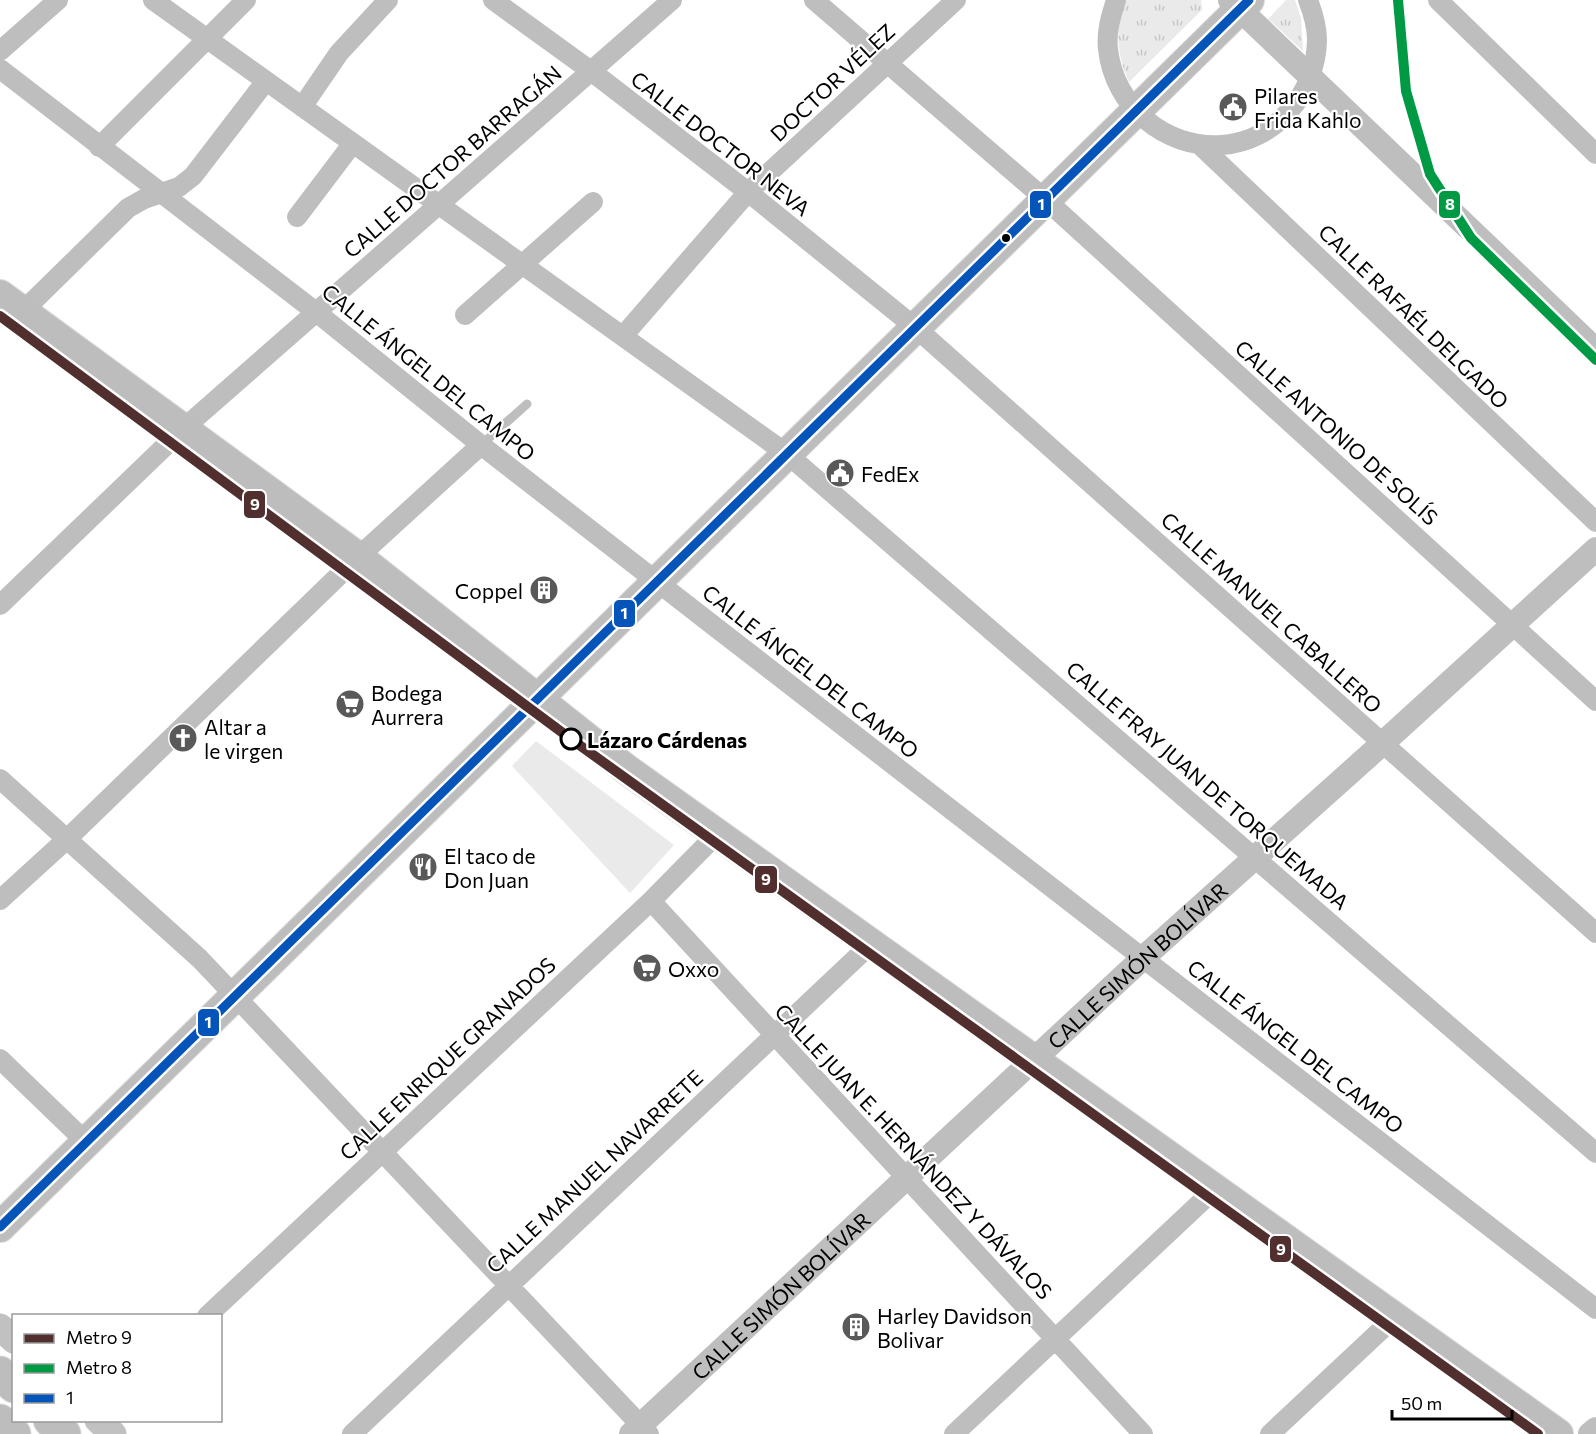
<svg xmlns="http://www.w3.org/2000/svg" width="1596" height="1434" font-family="Commissioner,sans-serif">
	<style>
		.grass { fill: url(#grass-tufts) }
		.park { fill: #eaeaea }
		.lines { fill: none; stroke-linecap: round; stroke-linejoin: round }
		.primary-casing { stroke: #dbdbdb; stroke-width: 32 }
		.motorway-casing { stroke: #dbdbdb; stroke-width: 35 }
		.service { stroke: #bebebe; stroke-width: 9 }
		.minor { stroke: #bebebe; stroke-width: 20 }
		.tertiary { stroke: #bebebe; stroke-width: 24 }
		.secondary { stroke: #c1c1c1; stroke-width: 27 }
		.primary { stroke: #bdbdbd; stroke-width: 30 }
		.motorway { stroke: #bdbdbd; stroke-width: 33 }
		.bus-1-casing { stroke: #fff; stroke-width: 14 }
		.bus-1 { stroke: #0554ba; stroke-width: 9 }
		.metro-1-casing { stroke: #fff; stroke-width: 15 }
		.metro-2-casing { stroke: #fff; stroke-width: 15 }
		.metro-1 { stroke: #512f2e; stroke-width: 10 }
		.metro-2 { stroke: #009a44; stroke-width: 10 }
		.bus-dot { fill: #000; stroke: #fff; stroke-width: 2 }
		.stop-dot { fill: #fff; stroke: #000; stroke-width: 3 }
		.labels { text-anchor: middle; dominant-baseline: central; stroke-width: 4.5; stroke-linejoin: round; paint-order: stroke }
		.street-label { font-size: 21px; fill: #000; stroke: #fff }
		.poi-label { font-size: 21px; fill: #000; stroke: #fff; text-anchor: start }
		.stop-label { font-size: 21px; font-weight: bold; fill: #000; stroke: #fff; text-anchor: start }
		.line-badge { stroke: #fff; stroke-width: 2 }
		.badge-label { font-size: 16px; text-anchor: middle; font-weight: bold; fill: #fff }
	</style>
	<defs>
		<pattern id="grass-tufts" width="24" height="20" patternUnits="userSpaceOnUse" patternTransform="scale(1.5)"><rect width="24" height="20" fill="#eaeaea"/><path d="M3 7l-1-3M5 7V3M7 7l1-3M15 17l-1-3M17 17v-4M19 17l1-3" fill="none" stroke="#c7c7c7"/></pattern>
	</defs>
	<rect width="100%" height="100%" fill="#fff"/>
	<path class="grass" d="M1126,0H1201L1202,10L1129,82C1117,56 1114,27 1126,0Z
		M1286,0H1295L1301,18L1303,51L1268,19Z"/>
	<path class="park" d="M536,741L674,845L630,893L512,766Z"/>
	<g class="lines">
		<g class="primary-casing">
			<path id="primary" d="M0,295L358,557L626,769L1558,1434
				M0,1227L1249,0"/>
		</g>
		<g class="motorway-casing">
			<path id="motorway" d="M0,1373L14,1386
				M50,1420L64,1434
				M0,1421L14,1434"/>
		</g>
		<path class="service" d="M481,445L527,404"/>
		<path class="minor" d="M153,0L787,454L1596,1153
			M493,0L591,71L748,192L916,328L1596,933
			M814,0L1046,200L1596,701
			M1116,0C1111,16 1106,32 1108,49C1114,106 1165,149 1222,145C1276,141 1316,93 1317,40C1317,26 1313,13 1308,0
			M1438,0L1596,154
			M0,51L58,0
			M0,69L316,312L481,445L714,626L1596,1309
			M302,107L339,53L388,0
			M1200,145L1596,522
			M99,147L246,0
			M297,217L353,143
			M22,312L128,208L144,199L179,187L193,176L266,81
			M465,315L593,202
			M623,336L748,192L956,0
			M0,605L184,428L672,0
			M0,779L200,959L649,1434
			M0,900L67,839L358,557L481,445
			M651,901L1143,1434
			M0,1059L86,1142
			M207,1316L651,901L717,834
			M352,1434L871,944
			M954,1434L1215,1189
			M1270,1434L1395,1317"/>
		<g class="tertiary">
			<path d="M1230,0L1596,350"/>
			<path id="s1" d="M631,1434L1143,958L1383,743L1596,549"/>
			<path d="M1590,1434L1596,1429"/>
		</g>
		<path class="secondary" d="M0,1327L14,1340
			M98,1420L113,1434"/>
		<use href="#primary" class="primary"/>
		<use href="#motorway" class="motorway"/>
		<g class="bus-1-casing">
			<path id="bus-1" d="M0,1227L1249,0"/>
		</g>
		<use href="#bus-1" class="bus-1"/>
		<g class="metro-1-casing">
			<path id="metro-1" d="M0,316L571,739L1538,1434"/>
		</g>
		<g class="metro-2-casing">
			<path id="metro-2" d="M1398,0L1406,91L1430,174L1471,238L1596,360"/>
		</g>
		<use href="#metro-1" class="metro-1"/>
		<use href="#metro-2" class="metro-2"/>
	</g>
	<defs>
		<g id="civic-disc" transform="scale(1.5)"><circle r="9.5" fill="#595959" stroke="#fff"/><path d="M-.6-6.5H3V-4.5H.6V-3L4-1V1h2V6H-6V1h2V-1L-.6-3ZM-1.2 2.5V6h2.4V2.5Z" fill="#fff"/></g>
		<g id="building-disc" transform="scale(1.5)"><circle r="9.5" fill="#595959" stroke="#fff"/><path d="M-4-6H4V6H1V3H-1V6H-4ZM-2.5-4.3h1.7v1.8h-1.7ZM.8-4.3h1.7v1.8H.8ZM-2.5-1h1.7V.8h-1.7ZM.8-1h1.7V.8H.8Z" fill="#fff"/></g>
		<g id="supermarket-disc" transform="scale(1.5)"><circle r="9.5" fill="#595959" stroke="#fff"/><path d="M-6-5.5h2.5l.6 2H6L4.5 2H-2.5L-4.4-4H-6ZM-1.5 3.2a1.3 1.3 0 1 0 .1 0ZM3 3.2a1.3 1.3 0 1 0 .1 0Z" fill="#fff"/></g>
		<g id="church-disc" transform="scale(1.5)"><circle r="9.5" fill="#595959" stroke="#fff"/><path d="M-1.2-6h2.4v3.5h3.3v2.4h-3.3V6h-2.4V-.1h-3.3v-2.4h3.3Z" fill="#fff"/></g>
		<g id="restaurant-disc" transform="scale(1.5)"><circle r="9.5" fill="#595959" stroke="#fff"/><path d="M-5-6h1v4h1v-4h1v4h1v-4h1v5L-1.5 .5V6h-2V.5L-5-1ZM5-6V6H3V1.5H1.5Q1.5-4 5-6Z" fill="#fff"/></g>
	</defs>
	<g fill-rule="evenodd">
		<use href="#civic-disc" x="1233" y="107"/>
		<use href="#civic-disc" x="840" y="473"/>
		<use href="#building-disc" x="544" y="590"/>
		<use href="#supermarket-disc" x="350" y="704"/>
		<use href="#church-disc" x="183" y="738"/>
		<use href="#restaurant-disc" x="423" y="867"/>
		<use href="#supermarket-disc" x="647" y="968"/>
		<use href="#building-disc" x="856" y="1327"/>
	</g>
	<circle class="bus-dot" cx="1006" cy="238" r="5"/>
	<circle class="stop-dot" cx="571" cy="739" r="10"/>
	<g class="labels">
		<g class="street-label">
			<text transform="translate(832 82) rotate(-43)">DOCTOR VÉLEZ</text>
			<text transform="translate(721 143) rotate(38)">CALLE DOCTOR NEVA</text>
			<text transform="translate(452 161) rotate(-41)">CALLE DOCTOR BARRAGÁN</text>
			<text transform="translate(1414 316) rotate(44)">CALLE RAFAÉL DELGADO</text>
			<text transform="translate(429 372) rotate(39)">CALLE ÁNGEL DEL CAMPO</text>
			<text transform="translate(1337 432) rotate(42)">CALLE ANTONIO DE SOLÍS</text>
			<text transform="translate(1272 612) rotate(42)">CALLE MANUEL CABALLERO</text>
			<text transform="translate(811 671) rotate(38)">CALLE ÁNGEL DEL CAMPO</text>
			<text transform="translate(1208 785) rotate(41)">CALLE FRAY JUAN DE TORQUEMADA</text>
			<text stroke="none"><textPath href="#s1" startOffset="690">CALLE SIMÓN BOLÍVAR</textPath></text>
			<text transform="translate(1296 1046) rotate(38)">CALLE ÁNGEL DEL CAMPO</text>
			<text transform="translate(447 1058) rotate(-43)">CALLE ENRIQUE GRANADOS</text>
			<text transform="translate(914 1151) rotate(47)">CALLE JUAN E. HERNÁNDEZ Y DÁVALOS</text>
			<text transform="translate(594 1171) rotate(-43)">CALLE MANUEL NAVARRETE</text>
			<text stroke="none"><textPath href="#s1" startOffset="204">CALLE SIMÓN BOLÍVAR</textPath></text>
		</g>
		<g class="poi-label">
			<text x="1254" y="95">Pilares<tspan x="1254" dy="24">Frida Kahlo</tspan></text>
			<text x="861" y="473">FedEx</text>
			<text x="523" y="590" text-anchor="end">Coppel</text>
			<text x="371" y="692">Bodega<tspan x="371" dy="24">Aurrera</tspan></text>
			<text x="204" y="726">Altar a<tspan x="204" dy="24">le virgen</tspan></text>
			<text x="444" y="855">El taco de<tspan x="444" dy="24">Don Juan</tspan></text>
			<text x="668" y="968">Oxxo</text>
			<text x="877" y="1315">Harley Davidson<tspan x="877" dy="24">Bolivar</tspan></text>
		</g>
		<g class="stop-label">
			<text x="587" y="739">Lázaro Cárdenas</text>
		</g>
	</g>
	<g class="line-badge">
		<rect x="1029" y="190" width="23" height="29" rx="6" fill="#0554ba"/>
		<rect x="1438" y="190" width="23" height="29" rx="6" fill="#009a44"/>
		<rect x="243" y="490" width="23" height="29" rx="6" fill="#512f2e"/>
		<rect x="613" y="599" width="23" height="29" rx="6" fill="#0554ba"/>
		<rect x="754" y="865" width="24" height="29" rx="6" fill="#512f2e"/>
		<rect x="197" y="1008" width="23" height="29" rx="6" fill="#0554ba"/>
		<rect x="1269" y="1235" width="23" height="28" rx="6" fill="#512f2e"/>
	</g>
	<g class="badge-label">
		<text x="1041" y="210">1</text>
		<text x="1450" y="210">8</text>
		<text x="255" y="510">9</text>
		<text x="624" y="619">1</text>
		<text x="766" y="885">9</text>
		<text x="208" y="1028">1</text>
		<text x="1281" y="1255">9</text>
	</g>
	<rect x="12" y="1314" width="210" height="108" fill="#ffffff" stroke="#999999" stroke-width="1.5"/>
	<rect x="24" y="1334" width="30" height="9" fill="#512f2e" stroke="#999999" stroke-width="1.5"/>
	<text x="66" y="1344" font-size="18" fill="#000000">Metro 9</text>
	<rect x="24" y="1364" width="30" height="9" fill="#009a44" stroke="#999999" stroke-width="1.5"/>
	<text x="66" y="1374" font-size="18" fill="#000000">Metro 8</text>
	<rect x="24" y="1394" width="30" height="9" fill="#0554ba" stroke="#999999" stroke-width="1.5"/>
	<text x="66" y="1404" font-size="18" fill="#000000">1</text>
	<path d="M1392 1410v9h120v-9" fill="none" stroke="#000000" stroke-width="3"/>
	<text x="1401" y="1410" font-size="18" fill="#000000" stroke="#ffffff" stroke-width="4.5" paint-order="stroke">50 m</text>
</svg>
